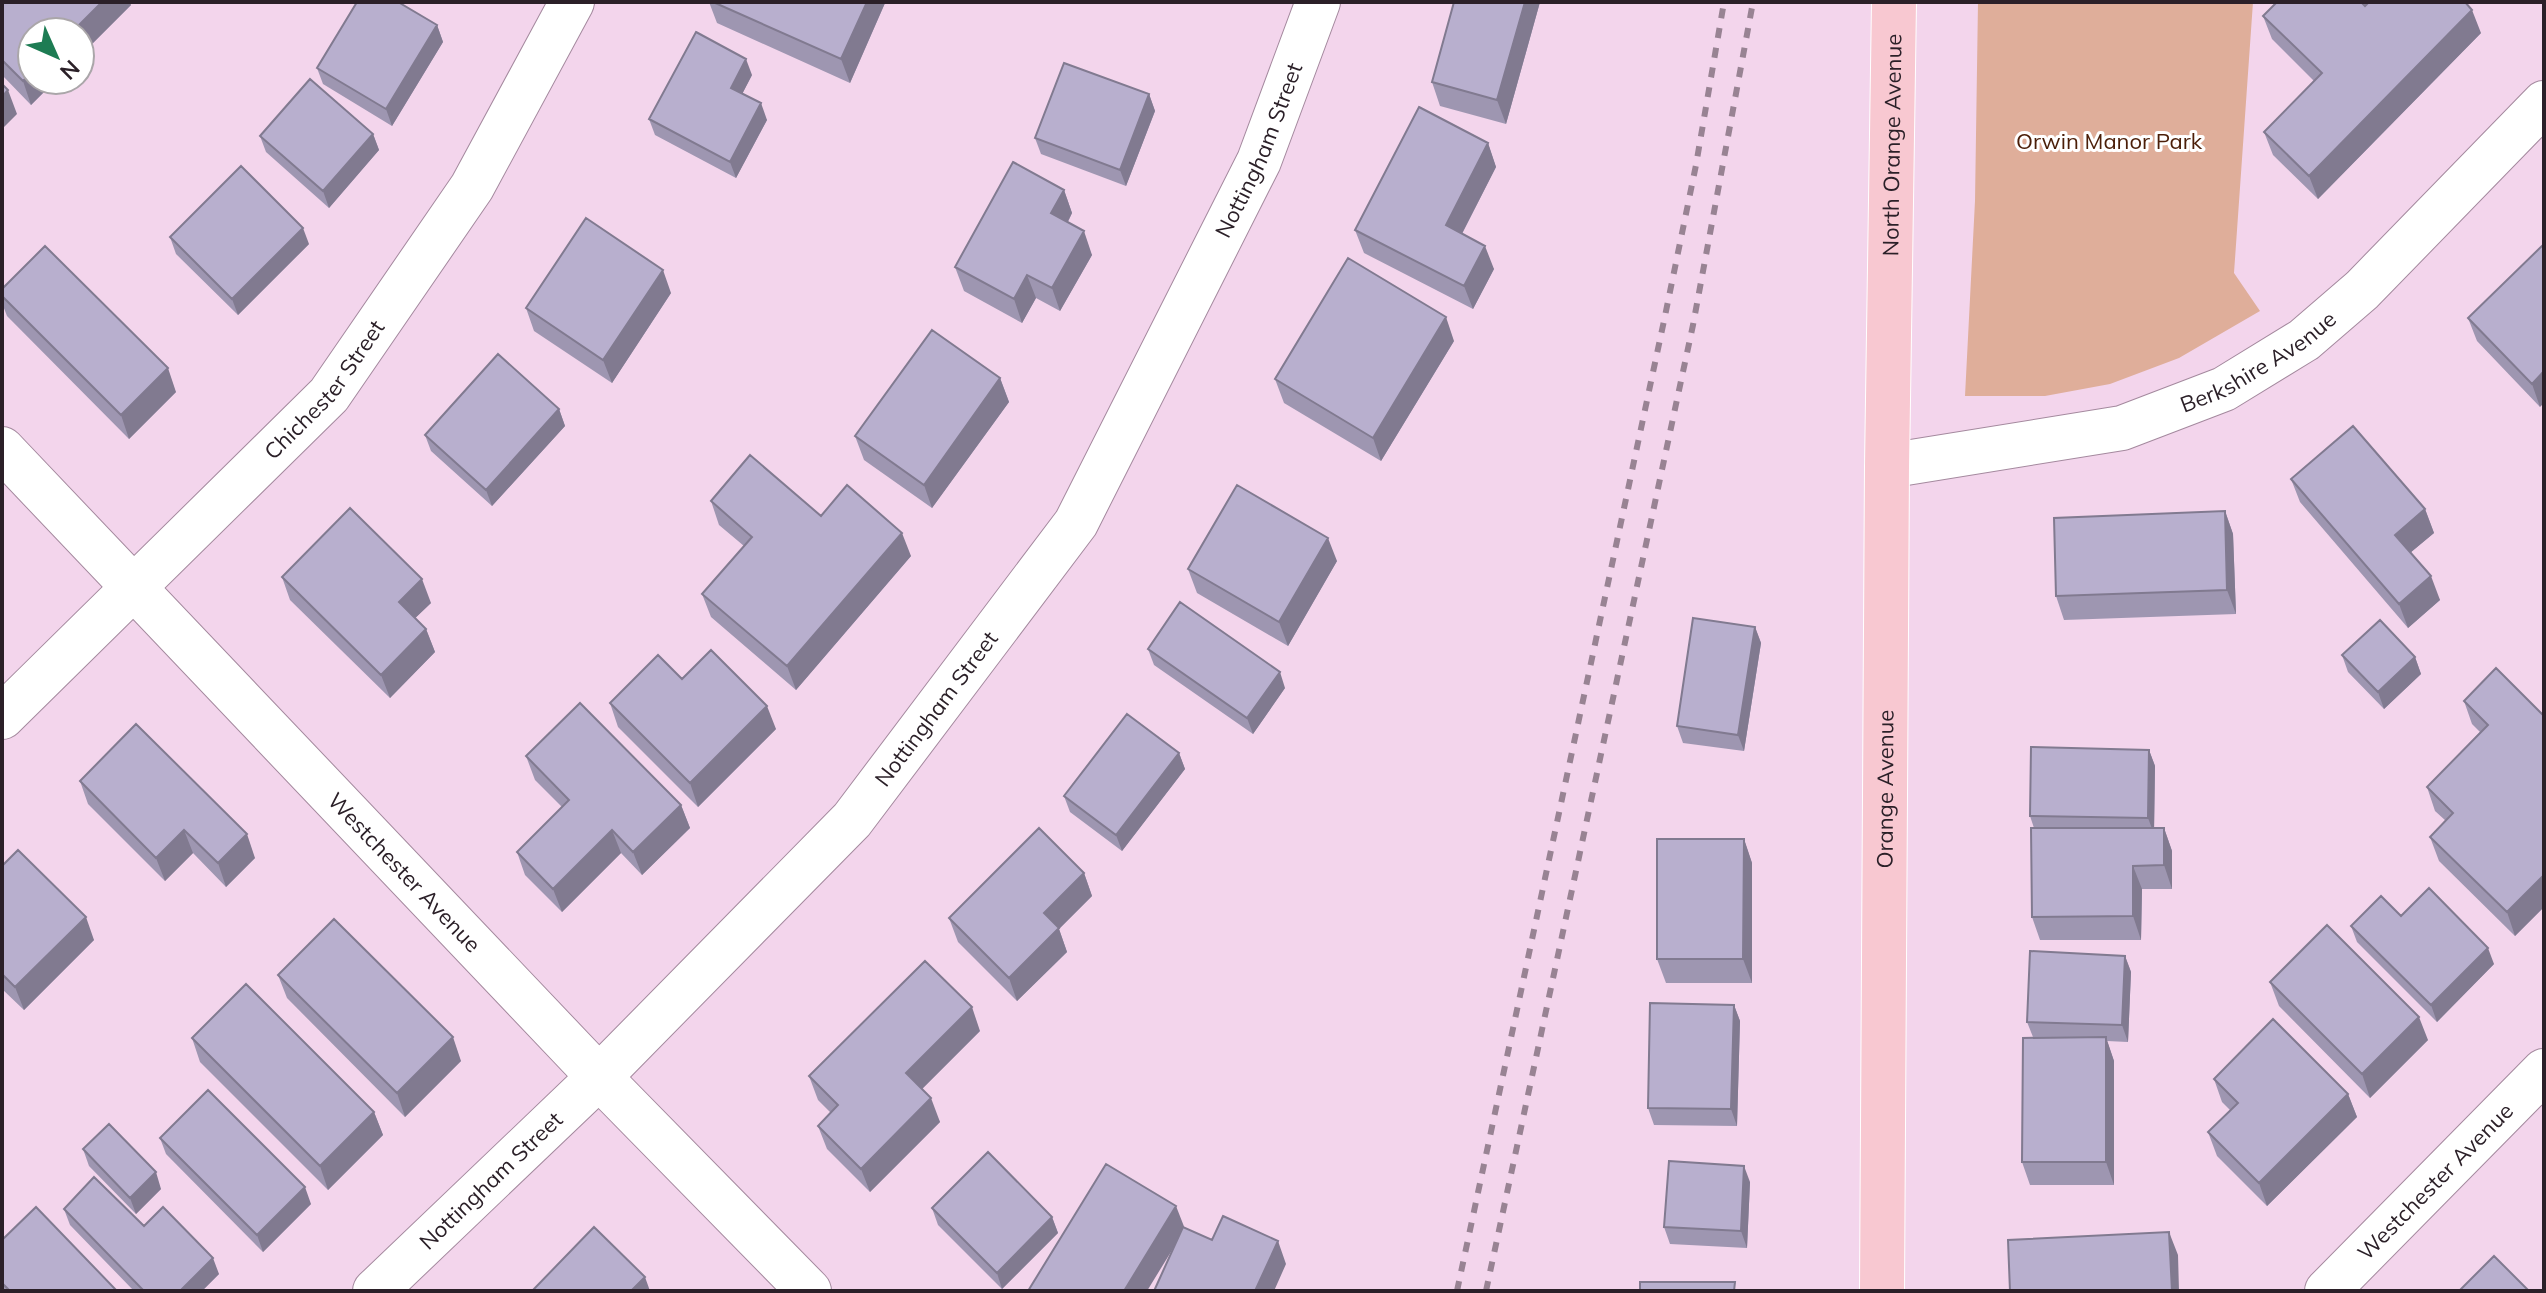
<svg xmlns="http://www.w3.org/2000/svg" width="2546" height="1293" font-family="Mulish,sans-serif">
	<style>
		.green { fill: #dfae9a }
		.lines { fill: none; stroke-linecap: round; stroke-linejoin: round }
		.minor-casing { stroke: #a4899e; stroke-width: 46 }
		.major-casing { stroke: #fff; stroke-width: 46 }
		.minor { stroke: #fff; stroke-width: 44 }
		.major { stroke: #f8c8d1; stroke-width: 44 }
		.rail { stroke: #988393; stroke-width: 6; stroke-dasharray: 10 10; stroke-linecap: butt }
		.wall { fill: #9e96b1 }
		.shaded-wall { fill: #817a90 }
		.building { fill: #b8afce; stroke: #817a90; stroke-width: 2 }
		.labels { text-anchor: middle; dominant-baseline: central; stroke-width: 6; stroke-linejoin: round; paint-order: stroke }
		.park-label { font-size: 22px; fill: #4b1e08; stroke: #fff }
		.street-label { font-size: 22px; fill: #2b2028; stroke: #fff }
	</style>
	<rect width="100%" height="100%" fill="#f3d5ec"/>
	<path class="green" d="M1978,2H2253L2234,273L2260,311L2179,358L2110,384L2045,396H1965L1975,201Z"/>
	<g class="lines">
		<g class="minor-casing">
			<g id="minor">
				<path id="s1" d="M2,449L599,1077L809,1291"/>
				<path id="s2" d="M1887,466L2122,428L2224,389L2304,340L2362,290L2544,103"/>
				<path id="s3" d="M2,717L329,395L472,187L572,2"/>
				<path id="s4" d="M375,1291L599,1077L852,820L1076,523L1259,161L1318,2"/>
				<path id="s5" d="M2327,1291L2544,1071"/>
			</g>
		</g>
		<g class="major-casing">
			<g id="major">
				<path id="s6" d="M1882,1291L1887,466L1894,2"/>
			</g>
		</g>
		<use href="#minor" class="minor"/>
		<use href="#major" class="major"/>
		<path class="rail" d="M1457,1291L1665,316L1696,165L1724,2
			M1486,1291L1693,325L1753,2"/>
	</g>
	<path class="wall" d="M2,2H129L131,5L80,56V32L32,80H56L31,105L2,75Z
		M709,2H885V3L850,83L717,23Z
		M1540,2L1506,124L1440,106L1432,82Z
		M2365,6L2481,33L2318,199L2273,155L2264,132L2314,81L2272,39L2263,16Z
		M437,25L443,42L392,126L323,84L317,68Z
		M752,75L742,94L767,120L736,178L655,135L649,119Z
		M1149,94L1155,111L1126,186L1041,154L1035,138Z
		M373,134L379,150L329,208L266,152L260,136Z
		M1488,143L1496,167L1462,234L1494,269L1473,309L1364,253L1355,230Z
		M1064,190L1072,213L1068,222L1092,255L1060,311L1036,298L1022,323L964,291L955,267Z
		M170,237L309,244L238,315L176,254Z
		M2544,244L2540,407L2477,341L2468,318Z
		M2,289L176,392L129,439L7,316L2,303Z
		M671,293L612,383L534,331L526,308Z
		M1454,341L1381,461L1284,403L1275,379Z
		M1000,378L1009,402L932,508L864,460L855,436Z
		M559,409L565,426L492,506L431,451L425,435Z
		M2291,479L2425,509L2434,533L2411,552L2440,600L2408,628L2300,502Z
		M711,501L821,516L911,556L796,690L711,617L702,594L744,546L719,525Z
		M2225,511L2233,534L2236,614L2064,620L2056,596Z
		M1337,561L1288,646L1197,593L1188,569Z
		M282,577L431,603L415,618L426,629L435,652L390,698L290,600Z
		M1755,627L1761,643L1744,751L1683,743L1677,726Z
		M1148,649L1285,688L1253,734L1154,665Z
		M2342,655L2415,657L2421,674L2384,709L2348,672Z
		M682,679L776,729L698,807L618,727L610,703Z
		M2464,701L2544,716V907L2515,936L2439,861L2430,837L2446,821L2435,811L2427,787L2480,732L2472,724Z
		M2149,750L2155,766L2154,828H2164L2172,851V889H2142L2141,940H2040L2032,917L2034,828L2030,816Z
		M1179,753L1185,769L1122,851L1070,812L1064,796Z
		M526,756L681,805L690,828L642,875L621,853L562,912L525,875L517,852L562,807L535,780Z
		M80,781L255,858L226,887L193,853L165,881L88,804Z
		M1744,839L1752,863V983H1666L1657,959Z
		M2,866L94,940L24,1010L2,989Z
		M1084,873L1092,896L1059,929L1067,952L1017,1001L958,942L949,918Z
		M2401,916L2494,964L2437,1022L2357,942L2351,926Z
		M2125,956L2131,972L2128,1042L2107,1041L2114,1061V1185H2030L2022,1162L2033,1037L2027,1022Z
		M278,975L461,1061L405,1117L287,998Z
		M2270,982L2428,1040L2370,1098L2279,1006Z
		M1734,1005L1740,1021L1737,1126L1654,1125L1648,1108Z
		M980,1031L922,1089L940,1122L870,1192L827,1149L818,1126L831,1113L818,1100L809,1076Z
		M192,1038L374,1112L383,1135L328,1190L200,1062Z
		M2214,1079L2348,1094L2357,1117L2267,1206L2217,1156L2208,1132L2230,1110L2222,1102Z
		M160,1138L311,1204L263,1252L166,1154Z
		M83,1149L161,1189L136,1214L89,1166Z
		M1750,1182L1747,1248L1670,1244L1664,1227Z
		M932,1208L1052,1217L1058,1233L1002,1289L938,1225Z
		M64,1209L144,1226L219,1274L202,1291H134L70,1225Z
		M2,1240L117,1291H2Z"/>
	<path class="shaded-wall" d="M102,2H129L131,5L80,56V32H72Z
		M867,2H885V3L850,83L841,59Z
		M1525,2H1540L1506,124L1497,100Z
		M2472,10L2481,33L2318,199L2309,176Z
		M437,25L443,42L392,126L386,109Z
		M746,59L752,75L737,104L731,88Z
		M32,72V80H56L31,105L23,81Z
		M8,90L17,114L2,129V97Z
		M1149,94L1155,111L1126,186L1120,170Z
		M761,103L767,120L736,178L730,162Z
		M373,134L379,150L329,208L323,191Z
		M1488,143L1496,167L1454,249L1446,225Z
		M1064,190L1072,213L1060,237L1051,213Z
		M303,228L309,244L238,315L232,299Z
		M1084,231L1092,255L1060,311L1052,288Z
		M1485,246L1494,269L1473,309L1464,286Z
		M663,270L671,293L612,383L603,360Z
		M1027,275L1036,298L1022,323L1014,299Z
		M1446,317L1454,341L1381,461L1373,438Z
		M168,368L176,392L129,439L121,415Z
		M2544,371V403L2540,407L2532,384Z
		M1000,378L1009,402L932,508L924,485Z
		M559,409L565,426L492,506L486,490Z
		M2425,509L2434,533L2404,558L2395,535Z
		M2225,511L2233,534L2236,614L2227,590Z
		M902,533L911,556L796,690L787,666Z
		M1328,538L1337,561L1288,646L1279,622Z
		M2431,576L2440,600L2408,628L2399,604Z
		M422,579L431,603L408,625L399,602Z
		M1755,627L1761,643L1744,751L1738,735Z
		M426,629L435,652L390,698L381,675Z
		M2415,657L2421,674L2384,709L2378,692Z
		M1280,672L1285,688L1253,734L1247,718Z
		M767,706L776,729L698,807L690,783Z
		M2149,750L2155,766L2154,834L2148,818Z
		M1179,753L1185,769L1122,851L1116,835Z
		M681,805L690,828L642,875L633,852Z
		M2164,828L2172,851V889L2164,865Z
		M184,830L193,853L165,881L156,858Z
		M612,830L621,853L562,912L553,889Z
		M247,834L255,858L226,887L218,863Z
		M1744,839L1752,863V983L1743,959Z
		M2133,866L2142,889L2141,940L2133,916Z
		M1084,873L1092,896L1059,929L1067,952L1017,1001L1009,978L1044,913Z
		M2544,875V907L2515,936L2507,912Z
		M86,917L94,940L24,1010L15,987Z
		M2488,948L2494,964L2437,1022L2431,1005Z
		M2125,956L2131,972L2128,1042L2122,1025Z
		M1734,1005L1740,1021L1737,1126L1731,1109Z
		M972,1007L980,1031L914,1097L906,1073Z
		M2419,1017L2428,1040L2370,1098L2362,1074Z
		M453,1037L461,1061L405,1117L397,1093Z
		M2106,1037L2114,1061V1185L2106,1162Z
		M2348,1094L2357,1117L2267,1206L2259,1183Z
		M931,1098L940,1122L870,1192L861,1169Z
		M374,1112L383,1135L328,1190L320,1166Z
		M1744,1166L1750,1182L1747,1248L1741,1231Z
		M156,1172L161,1189L136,1214L130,1198Z
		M305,1187L311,1204L263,1252L257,1235Z
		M1176,1206L1185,1229L1147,1291H1124Z
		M1052,1217L1058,1233L1002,1289L997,1273Z
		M2169,1232L2178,1255L2179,1291H2172Z
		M1278,1241L1286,1264L1274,1291H1255Z
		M213,1258L219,1274L202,1291H180Z
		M645,1277L650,1291H631Z"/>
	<path class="building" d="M2,2H102L72,32H32V72L23,81L2,60Z
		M357,2H398L437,25L386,109L317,68Z
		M713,2H867L841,59Z
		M1454,2H1525L1497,100L1432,82Z
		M2277,2H2361L2365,6L2369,2H2465L2472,10L2309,176L2264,132L2322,73L2263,16Z
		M696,32L746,59L731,88L761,103L730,162L649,119Z
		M1064,63L1149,94L1120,170L1035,138Z
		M310,79L373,134L323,191L260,136Z
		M2,84L8,90L2,97Z
		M1419,107L1488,143L1446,225L1485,246L1464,286L1355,230Z
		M1013,162L1064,190L1051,213L1084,231L1052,288L1027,275L1014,299L955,267Z
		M241,166L303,228L232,299L170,237Z
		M586,218L663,270L603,360L526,308Z
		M2544,244V371L2532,384L2468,318Z
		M45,246L168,368L121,415L2,296V289Z
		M1348,258L1446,317L1373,438L1275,379Z
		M932,330L1000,378L924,485L855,436Z
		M498,354L559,409L486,490L425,435Z
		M2353,426L2425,509L2395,535L2431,576L2399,604L2291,479Z
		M750,455L821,516L847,485L902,533L787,666L702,594L752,537L711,501Z
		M1237,485L1328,538L1279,622L1188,569Z
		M350,508L422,579L399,602L426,629L381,675L282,577Z
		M2225,511L2227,590L2056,596L2054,518Z
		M1180,602L1280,672L1247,718L1148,649Z
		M1693,618L1755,627L1738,735L1677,726Z
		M2380,620L2415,657L2378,692L2342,655Z
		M711,650L767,706L690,783L610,703L658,655L682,679Z
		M2496,668L2544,716V875L2507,912L2430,837L2453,813L2427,787L2488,725L2464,701Z
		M580,703L681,805L633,852L612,830L553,889L517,852L569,800L526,756Z
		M1127,714L1179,753L1116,835L1064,796Z
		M136,724L247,834L218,863L184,830L156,858L80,781Z
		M2031,747L2149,750L2148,818L2030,816Z
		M1039,828L1084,873L1044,913L1059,928L1009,978L949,918Z
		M2031,828H2164V865L2133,866V916L2032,917Z
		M1657,839H1744L1743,959H1657Z
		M18,850L86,917L15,987L2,974V866Z
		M2429,888L2488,948L2431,1005L2351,926L2381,896L2401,916Z
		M334,919L453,1037L397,1093L278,975Z
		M2327,925L2419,1017L2362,1074L2270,982Z
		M2030,951L2125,956L2122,1025L2027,1022Z
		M925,961L972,1007L906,1073L931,1098L861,1169L818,1126L838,1105L809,1076Z
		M246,984L374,1112L320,1166L192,1038Z
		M1650,1003L1734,1005L1731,1109L1648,1108Z
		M2273,1019L2348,1094L2259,1183L2208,1132L2238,1103L2214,1079Z
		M2106,1037V1162H2022L2023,1038Z
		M208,1090L305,1187L257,1235L160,1138Z
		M109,1124L156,1172L130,1198L83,1149Z
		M988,1152L1052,1217L997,1273L932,1208Z
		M1669,1161L1744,1166L1741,1231L1664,1227Z
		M1106,1164L1176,1206L1124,1291H1028Z
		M94,1177L144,1226L163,1207L213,1258L180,1291H144L64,1209Z
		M36,1207L117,1291H10L2,1283V1240Z
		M1223,1216L1278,1241L1255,1291H1154L1183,1227L1212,1240Z
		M594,1227L645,1277L631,1291H532Z
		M2169,1232L2172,1291H2010L2008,1240Z
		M2494,1256L2529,1291H2459Z
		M1640,1282H1735L1734,1291H1640Z"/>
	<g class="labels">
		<g class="park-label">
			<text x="2109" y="141">Orwin Manor Park</text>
		</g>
		<g class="street-label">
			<text stroke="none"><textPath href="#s6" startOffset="1146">North Orange Avenue</textPath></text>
			<text stroke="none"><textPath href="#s4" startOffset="1458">Nottingham Street</textPath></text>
			<text stroke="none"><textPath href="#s2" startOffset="390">Berkshire Avenue</textPath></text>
			<text stroke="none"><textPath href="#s3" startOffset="460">Chichester Street</textPath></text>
			<text stroke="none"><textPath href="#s4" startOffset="810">Nottingham Street</textPath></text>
			<text stroke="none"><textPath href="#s6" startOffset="502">Orange Avenue</textPath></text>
			<text stroke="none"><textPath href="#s1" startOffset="584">Westchester Avenue</textPath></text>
			<text stroke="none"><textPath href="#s4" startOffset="160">Nottingham Street</textPath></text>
			<text stroke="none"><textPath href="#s5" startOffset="154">Westchester Avenue</textPath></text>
		</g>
	</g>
	<rect width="2546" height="1293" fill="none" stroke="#2b2028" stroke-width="8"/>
	<g transform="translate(56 56) rotate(135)"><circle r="38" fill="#ffffff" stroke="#aaa6a9" stroke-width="2"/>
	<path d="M0-6L14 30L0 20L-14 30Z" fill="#1d7c53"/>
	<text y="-12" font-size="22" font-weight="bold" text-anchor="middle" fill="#2b2028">N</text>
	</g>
</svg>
